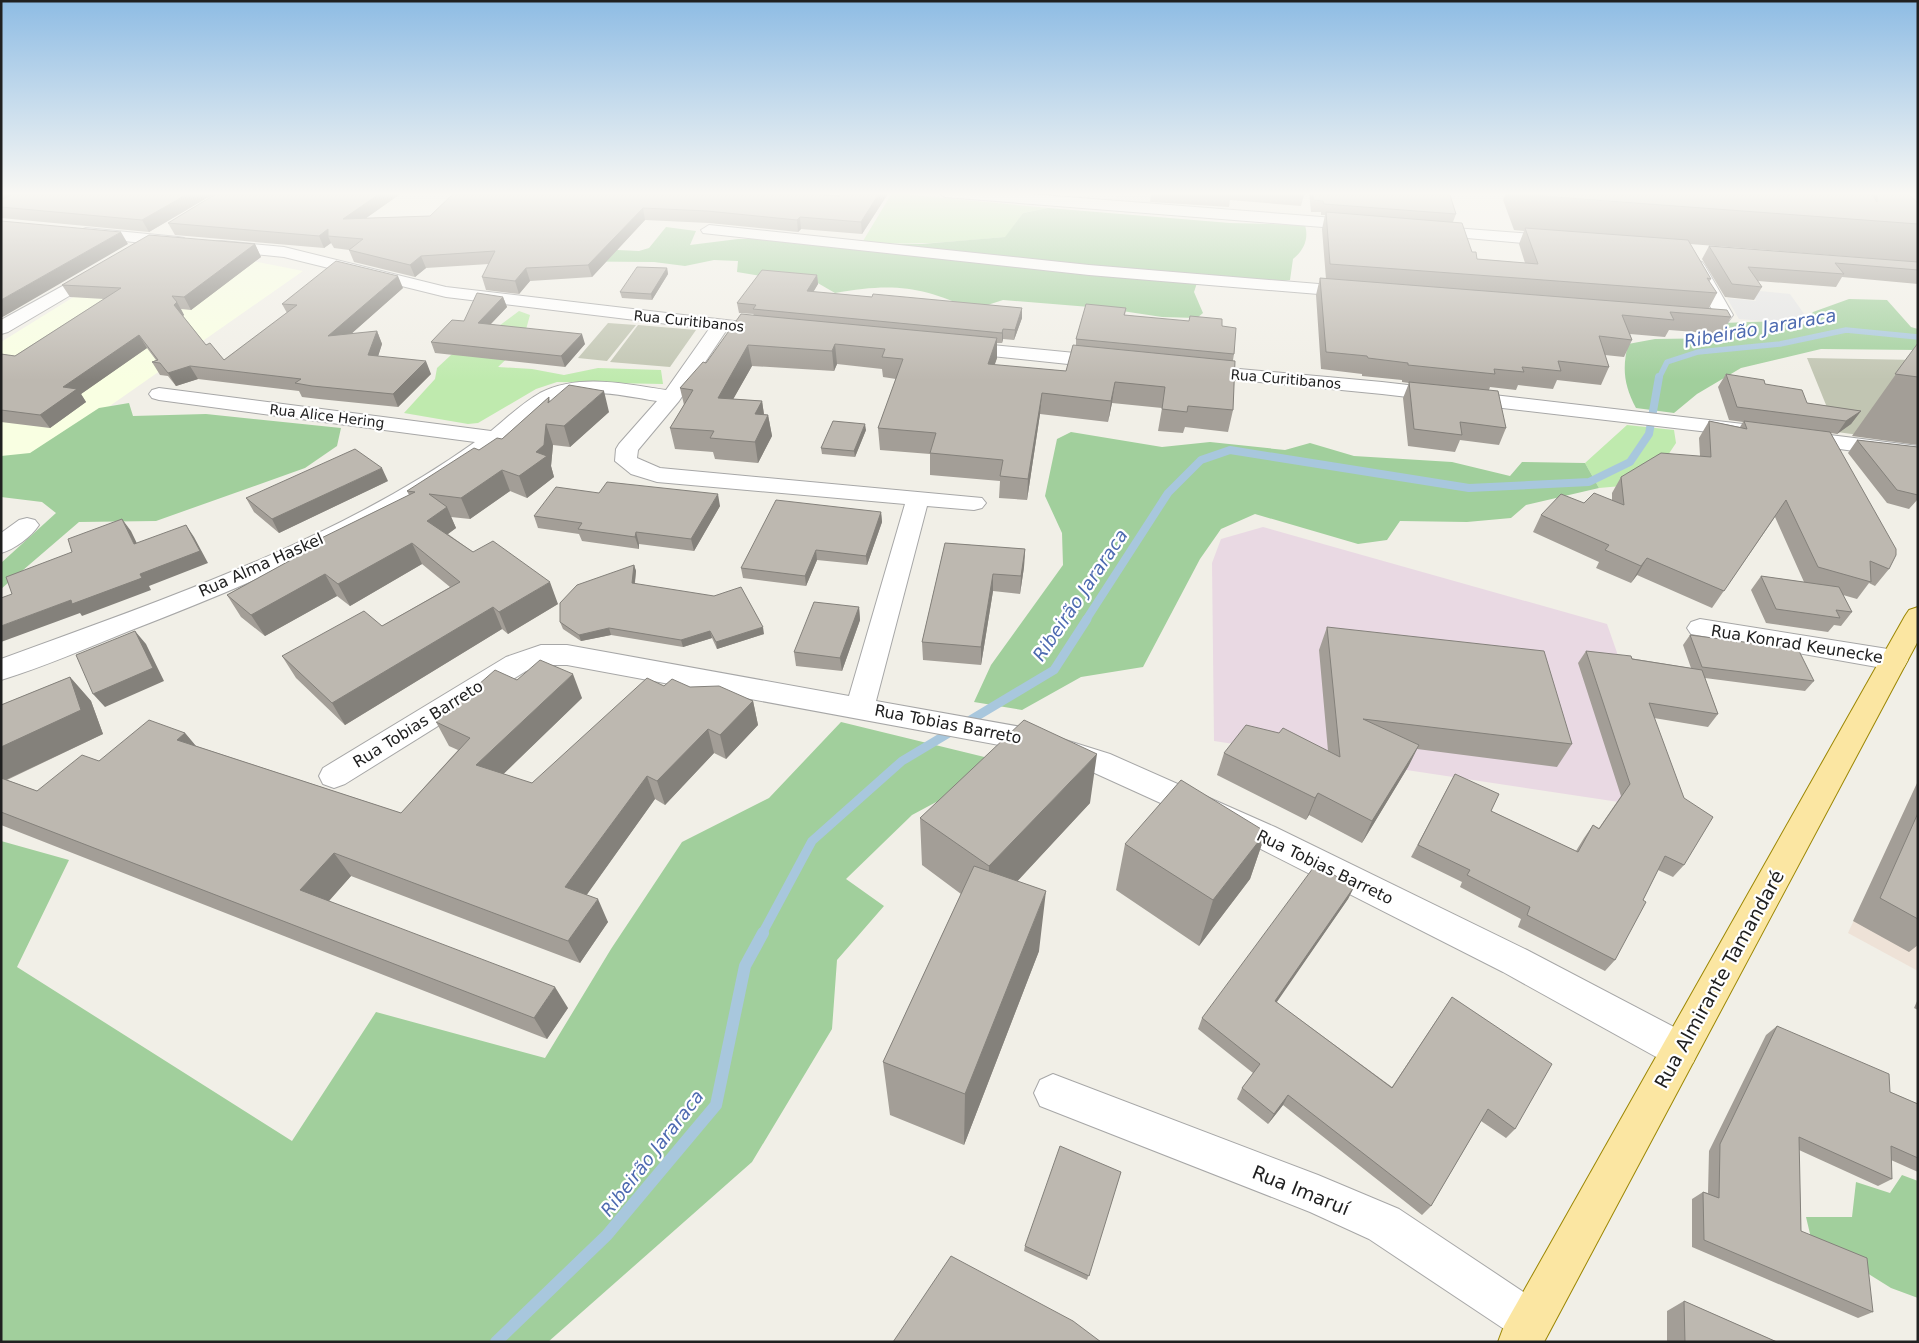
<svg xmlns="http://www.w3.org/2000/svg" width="1919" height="1343" font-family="'DejaVu Sans',sans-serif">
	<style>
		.industrial { fill: #e9d9e3 }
		.education { fill: #f9ffe2 }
		.military { fill: #eee2d7 }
		.construction { fill: #c1c5b2 }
		.grass { fill: #bfeaae }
		.forest { fill: #a1cf9c }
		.parking { fill: #e4e4e4 }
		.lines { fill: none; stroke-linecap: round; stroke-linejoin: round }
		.stream-far3 { stroke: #a8c7dd; stroke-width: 5.5 }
		.stream-far2 { stroke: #a8c7dd; stroke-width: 8 }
		.stream-far1 { stroke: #a8c7dd; stroke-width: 9 }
		.stream { stroke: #a8c7dd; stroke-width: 12 }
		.minor-casing { stroke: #a7a7a7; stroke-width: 2 }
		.major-casing { stroke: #9b8602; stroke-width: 2 }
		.minor { fill: #fff; fill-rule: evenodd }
		.major { fill: #fbe6a2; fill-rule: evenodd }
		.wall { fill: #a39e97 }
		.shaded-wall { fill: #84817b }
		.building { fill: #bdb8b0; stroke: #84817b }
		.labels { text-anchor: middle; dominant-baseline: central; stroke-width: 4.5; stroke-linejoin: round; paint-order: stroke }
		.far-street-label { font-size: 14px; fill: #202020; stroke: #fff }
		.street-label { font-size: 16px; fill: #202020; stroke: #fff }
		.water-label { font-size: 18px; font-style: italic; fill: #4d6ab0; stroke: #fff }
		.near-street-label { font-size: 19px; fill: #202020; stroke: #fff }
	</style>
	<rect width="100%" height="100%" fill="#f1efe7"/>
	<path class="industrial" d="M1263,527L1607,624L1672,810L1214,741L1212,563L1221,539Z"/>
	<path class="education" d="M146,252L243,259L303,271L1,482V342Z"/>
	<path class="military" d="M1918,781V971L1848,933Z"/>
	<path class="construction" d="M608,323L636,325L607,361L578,358Z
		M638,325L696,330L670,367L610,362Z
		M1807,358L1918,360V443L1837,432Z"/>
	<path class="grass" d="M892,193L1048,208L1023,213L1006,237C957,241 911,247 863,241Z
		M519,311L530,315L522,344L498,367L532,369L564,375L598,368L661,370L663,384L557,382L536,389L478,423L468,424L404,413L435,379L437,368L451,355L480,340Z
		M1627,425L1674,430L1676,443L1668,455L1633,485L1599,488L1585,463Z"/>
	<path class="forest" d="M572,192H597L578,212L596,219L567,241L574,248L639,251L649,248L666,227L696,231L690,245L738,239H774L877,250L894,244H922L1005,237L1023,213L1048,208L1230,223L1305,225C1309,239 1304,250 1293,259L1290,280L1270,283L1199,277L1194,292L1203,313L1197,318L1162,317L1102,308L1003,300L972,310C922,285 889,283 835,293L816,282L784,280L737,272L738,261L714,260L685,266L654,262L530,261L527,258C534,253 541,257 548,252C554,248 559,240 566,234L567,226L560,206L570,201Z
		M1849,299L1887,300L1911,327L1918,329V350L1821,349L1741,368L1697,394L1674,413L1636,408C1624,385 1622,369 1628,344L1655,339L1724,338L1727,334L1722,323L1783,321L1810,316L1813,312Z
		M129,403L133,416L206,414L341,428L337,446L305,468L156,521L79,522L1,589V563L56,513L42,502L1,497V456L30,453L99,408Z
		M1071,432L1162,447L1210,442L1285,450L1310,443L1354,456L1452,462L1510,476L1522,462L1585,463L1599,488L1526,505L1511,518L1467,522L1400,521L1387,540L1358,544L1255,514L1221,529L1200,559L1143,667L1081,677L1022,710L974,702L991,665L1063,565L1062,533L1045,496L1057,439Z
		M841,722L1009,763L912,815L846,879L884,906L837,960L832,1029L752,1162L548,1342H1V841L69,860L17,967L292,1141L376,1012L545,1058L611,949L682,842L769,798Z
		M1902,1175L1918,1181V1298L1891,1288L1811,1238L1806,1217H1852L1856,1182L1890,1193Z"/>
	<path class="parking" d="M1117,192H1150L1149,203L1115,201Z
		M1750,290L1790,294L1812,325L1739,319L1727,298L1756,301Z"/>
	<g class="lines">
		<path class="stream-far3" d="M1659,378L1667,362L1698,352L1780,344L1846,330L1918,337"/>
		<path class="stream-far2" d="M1086,620L1168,493L1201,460L1230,450L1469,488L1589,482L1630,462L1649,434L1659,377"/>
		<path class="stream-far1" d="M762,934L812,841L902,761L1054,670L1087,619"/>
		<path class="stream" d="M496,1342L607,1235L716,1105L745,966L763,933"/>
		<g class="minor-casing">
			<path id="minor" d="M937,192H1004L1360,220L1368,225L1360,230L945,197Z
				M709,225L1089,265L1355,287L1361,288L1364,292L1361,296L1355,297L1089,275L703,233L701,230Z
				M1428,226L1557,236L1563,237L1565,241L1563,245L1557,246L1422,234L1420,231L1422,228Z
				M86,228L178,237L184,238L186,242L184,246L178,247L80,236L78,233L80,230Z
				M221,241L284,247L446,287L777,326L779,330L777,334L770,336L726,331L679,401L638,450L637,458L660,468L982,498L986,503L982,508L974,510L927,506L876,701L1027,728L1110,754L1275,827L1527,950L1693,1037L1698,1050L1693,1063L1680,1068L1667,1063L1503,972L1253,845L1088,770L1026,750L567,665H543L526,671L345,784L334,788L323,784L319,776L323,768L506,657L541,645H567L849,696L905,504L657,482L631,474L615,461L616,449L619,444L657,401C629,397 592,387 563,398C540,407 523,427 503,442C474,465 442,484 411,502C321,554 225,594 129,631C87,648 44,667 1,680V659C161,600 335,542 475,442L159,400L152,398L149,394L152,390L159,388L491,431C507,418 522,403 540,393C579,373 625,384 666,390L709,329L446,297L284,257L215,250L213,246L215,242Z
				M1696,261L1702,262L1705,266L1733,315L1727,323L1720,325L1687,322L1685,318L1687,314L1714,313L1687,266L1690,262Z
				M97,267L103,268L106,272L103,276L8,332L1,334V320Z
				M960,342L1106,356L1113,358L1116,362L1113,366L1106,368L953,352L950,348L953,344Z
				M1196,365L1382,382L1743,424L1751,425L1754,430L1751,435L1743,436L1382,394L1189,375L1186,371L1189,367Z
				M1798,431L1918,446V460L1790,442L1787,437L1790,432Z
				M27,518L35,520L39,525C31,537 15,549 1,553V533L19,520Z
				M1700,619L1894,650L1904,653L1908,660L1904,667L1894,670L1691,634L1687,628L1691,622Z
				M1053,1074L1318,1175L1399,1209L1546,1307L1553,1322L1546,1337C1535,1342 1527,1342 1516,1337L1369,1239L1310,1212L1040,1106L1034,1093L1040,1080Z"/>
		</g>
		<g class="major-casing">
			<path id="major" d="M1918,607V641L1544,1342H1498L1504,1326L1905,616L1909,610Z"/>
		</g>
		<use href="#minor" class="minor"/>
		<use href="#major" class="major"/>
	</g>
	<path class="wall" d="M1,192H217L149,232L1,218Z
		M219,192H403L366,218L430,216L839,196L889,192L862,234L801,229L798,232L709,223L645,220L592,277L530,281L519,294L486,290L482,277L489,264L426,268L415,277L354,262L349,250L334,248L331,243L324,248L175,235L168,223Z
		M1151,192H1304V195L1301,206L1230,200L1229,207L1150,202Z
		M1309,192H1449L1456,214L1453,222L1472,252L1477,259L1525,263L1519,244L1524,231L1514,230L1503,200L1506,192H1906L1918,203V262L1690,244L1711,279L1709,282L1717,293L1709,308L1731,317L1722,334L1669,330L1665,337L1630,334L1632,340L1624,357L1605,355L1609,367L1601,385L1557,380L1553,389L1518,385L1516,390L1490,387L1489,390L1506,428L1499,445L1460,440L1455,452L1408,446L1403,398L1409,383L1402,382V380L1362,376V374L1321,369L1316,295L1320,278L1326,279L1322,229L1325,215H1321V212H1311Z
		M255,244L261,257L191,310L181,309L184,315L183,316L206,345L224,360L287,313L282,304L403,288L351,334L377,331L382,344L378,356L431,374L398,407L319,399L302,397L299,391L198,379L176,386L168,376L160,375L152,362L156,360L147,348L81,394L86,402L50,428L1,422V354L15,356L104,299L70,297L62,285Z
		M1709,246L1918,262V284L1842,277L1836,287L1758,281L1762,287L1754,300L1725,297L1702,259Z
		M667,268L668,274L652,300L622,298L620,292Z
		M817,275L818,284L813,292L872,297L1022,308V318L1014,340L1003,339L1002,343H997V358L994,365L1066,371L1076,345V339L1126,308L1125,315L1222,326L1234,354L1233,360V410L1228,432L1185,427L1183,433L1158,431L1162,408L1112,403L1108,422L1040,414L1027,500L999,498L1000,481L930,475V454L880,450L878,428L896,379L883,377L882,369L837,364L834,371L752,366L733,399L762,401L764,414L768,415L772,436L758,463L715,459L713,452L675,449L670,428L684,405L680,388L706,363L754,314L739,313L737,303Z
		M503,297L507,307L491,324L585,344L565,367L435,353L431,342Z
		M1918,343V445L1852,436Z
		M1726,374L1765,384L1807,403L1861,411L1851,424L1837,434L1831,433L1889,569L1875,586L1869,583L1857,599L1843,595L1852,612L1841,626L1834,625L1828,632L1766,623L1751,590L1761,576L1804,582L1775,517L1712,608L1637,575L1631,583L1596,568L1599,562L1533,532L1541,515L1584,503L1612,501V493L1621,477L1700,456L1699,438L1709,421L1740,427L1743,422L1729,420L1718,387Z
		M549,397L550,402L609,412L570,447L553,445L551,466L554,477L527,498L510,491L470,519L451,517L456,528L448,534L473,552L558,604L508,634L502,629L345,725L296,678L282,656L382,626L450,587L422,564L350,606L337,596L265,636L241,617L227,595L298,556L295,551L409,495L407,491L479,450L502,439Z
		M866,430L855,457L822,454L821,448Z
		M1857,440L1918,447V499L1909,509L1887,503L1848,453Z
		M388,481L279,533L254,512L246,498Z
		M720,506L694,551L639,544V549L582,541L579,534L538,528L534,516Z
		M881,512L882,522L867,565L817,560L806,586L743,578L741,568Z
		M945,543L1025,549L1024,567L1020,594L993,591L981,665L923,660L922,642Z
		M634,565L636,571L635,583L764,634L717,649L712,638L683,647L611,635L581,641L563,629L560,622Z
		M859,607L860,620L842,671L796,666L794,652Z
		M1327,627L1572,744L1557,767L1417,749L1408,767L1362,843L1309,815L1306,820L1217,775L1224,753L1328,751L1319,650Z
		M1690,635L1814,681L1805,691L1705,678L1718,714L1708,727L1654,718L1684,865L1673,877L1658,870L1643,900L1615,960L1605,971L1518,927L1521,919L1460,887L1462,882L1411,857L1455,774L1491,811L1576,851L1584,838L1593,825L1599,828L1621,796L1578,663L1586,651L1691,668L1683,645Z
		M70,677L91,701L103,734L7,780L37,791L99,761L185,733L196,746L401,813L458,750L449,746L436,722L517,680L582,698L503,774L532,783L664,686L690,687L753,701L758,725L726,759L714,753L665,805L655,799L586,895L608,922L580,963L351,876L329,901L568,1008L547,1039L1,825V705Z
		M1918,781V945L1909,952L1853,921Z
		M1090,803L1017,881L1039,951L964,1145L890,1115L883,1062L961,894L922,865L920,818Z
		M1266,832L1250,879L1199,946L1116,890L1125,844Z
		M1354,887L1348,899L1276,1002L1392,1087L1452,997L1515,1129L1506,1138L1481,1121L1431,1206L1422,1215L1283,1105L1268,1124L1237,1099L1242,1088L1253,1073L1198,1029L1202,1018Z
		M1918,999V1010L1914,1008Z
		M1777,1026L1890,1092L1918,1104V1172L1891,1160L1892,1179L1878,1186L1799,1150L1801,1231L1873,1312L1858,1318L1692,1247V1199L1703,1192L1708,1193L1709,1151L1766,1035Z
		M1121,1172L1087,1280L1024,1251L1025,1246Z
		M1684,1301L1777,1342H1667V1311Z"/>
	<path class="shaded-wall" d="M1,192H18L1,200Z
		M191,192H217L149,232L142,220Z
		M382,192H403L348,231L343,219Z
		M880,192H889L862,234L861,222Z
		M643,208L645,220L592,277L588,265Z
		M800,217L801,229L798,232L797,220Z
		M328,229V236L331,243L324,248L319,236Z
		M121,232L128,244L1,318V300Z
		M255,244L261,257L191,310L184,297Z
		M421,256L426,268L415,277L410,265Z
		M526,268L530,281L519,294L515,281Z
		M667,268L668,274L652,300L651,294Z
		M817,275L818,284L808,301L807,291Z
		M398,276L403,288L334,349L328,336Z
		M503,297L507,307L482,333L478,323Z
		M177,302L184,315L181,318L174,305Z
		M1022,308V318L1014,340L1015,330Z
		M1003,329V339L1002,343V333Z
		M377,331L382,344L374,369L368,355Z
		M582,334L585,344L565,367L561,356Z
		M139,335L147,348L81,394L86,402L50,428L40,415L63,387Z
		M997,338V358L988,385V364Z
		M835,344L837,364L834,371L832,351Z
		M748,345L752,366L722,419L718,398Z
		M426,361L431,374L398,407L393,394Z
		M190,366L198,379L176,386L168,373Z
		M1115,382L1112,403L1108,422L1111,401Z
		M604,391L609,412L570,447L564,426Z
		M1042,393L1040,414L1027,500L1028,479Z
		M762,401L765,422L768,415L772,436L758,463L755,442V414Z
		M1861,411L1851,424L1837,434L1846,421Z
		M546,424L553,445L551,466L554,477L527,498L519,476L536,452Z
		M865,424L866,430L855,457L854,451Z
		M382,468L388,481L279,533L272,519Z
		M502,470L510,491L470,519L461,498Z
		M718,494L720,506L694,551L691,539Z
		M447,507L456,528L437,542L427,521Z
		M881,512L882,522L867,565L866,556Z
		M122,519L131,531L143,556L134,544Z
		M186,525L194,537L208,563L149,586L151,590L82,616L80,613L1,642V626L140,574Z
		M636,532L639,544V549L635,537Z
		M412,543L422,564L350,606L338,584Z
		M1025,549L1024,567L1020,594L1021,576Z
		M816,550L817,560L806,586L805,576Z
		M1647,558L1637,575L1631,583L1641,566Z
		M634,565L636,571L634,589L632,583Z
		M325,574L337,596L265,636L251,615Z
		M993,574V591L981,665V647Z
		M550,582L558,604L508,634L499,612Z
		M493,607L502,629L345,725L332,703Z
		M859,607L860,620L842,671L840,658Z
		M763,627L764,634L717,649L716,642Z
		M609,628L611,635L581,641L579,635Z
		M135,631L146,644L164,681L105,707L93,694Z
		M710,631L712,638L683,647L681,640Z
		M573,674L582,698L488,789L476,765Z
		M70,677L91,701L103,734L1,782V747Z
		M753,701L758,725L726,759L720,735Z
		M708,729L714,753L665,805L657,781Z
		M185,733L205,757L177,740Z
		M1419,745L1408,767L1362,843L1372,821Z
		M1097,754L1090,803L988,913L989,866Z
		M647,776L655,799L576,910L565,887Z
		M1318,793L1309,815L1306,820L1315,798Z
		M1266,832L1250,879L1199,946L1213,900Z
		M334,853L351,876L318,913L300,890Z
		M1354,887L1348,899L1270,1012L1275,1001Z
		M1046,891L1039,951L964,1145L965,1094Z
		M598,899L608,922L580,963L568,941Z
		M555,987L568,1008L547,1039L534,1018Z
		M1288,1095L1283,1105L1268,1124L1274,1114Z"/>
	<path class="building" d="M17,192H191L142,220L1,207V200Z
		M219,192H382L343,219L430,216L455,192H793L839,196L842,192H880L861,222L800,217L797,220L707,211L643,208L588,265L526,268L515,281L482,277L495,251L421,256L410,265L349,250L363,239L328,236V229L319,236L168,223Z
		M1170,192H1231V196Z
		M1267,192H1304V195Z
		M1313,192H1449L1456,214L1324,204L1323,201L1313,200Z
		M1526,192H1871L1877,202V192H1906L1918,203V224L1527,195Z
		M1326,212L1462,223L1472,252H1476L1477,259L1538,264L1525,228L1688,240L1711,279L1707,278L1717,293L1330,264Z
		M1,221L121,232L1,300Z
		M149,235L255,244L184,297L172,296L177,302L174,305L206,345L210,343L224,360L297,305L282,304L336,261L398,276L328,336L377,331L368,355L426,361L393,394L312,386L295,383L301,379L190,366L168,373L160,363L152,362L158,360L139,335L63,387L77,389L40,415L1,410V354L15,356L121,288L62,285Z
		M1709,246L1918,262V270L1835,263L1844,274L1748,267L1762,287L1732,284Z
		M637,267L667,268L651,294L620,292Z
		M762,270L817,275L807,291L872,297L873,294L1022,308L1015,330L1003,329L1002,333L753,309L756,305L737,303Z
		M1320,278L1727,310L1731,317L1670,312L1674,320L1622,315L1632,340L1599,336L1609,367L1558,361L1561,371L1522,367L1524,372L1494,369L1495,374L1408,365V363L1368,358L1367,356L1326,352Z
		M477,293L503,297L478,323L582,334L561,356L431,342L452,320L464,321Z
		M1086,304L1126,308L1124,315L1189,321L1190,316L1222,319V326L1236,328L1234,354L1076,339Z
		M741,314L997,338L988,364L1066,371L1073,345L1235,361L1233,410L1188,406L1187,412L1162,409L1165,387L1115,382L1111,401L1042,393L1028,479L1000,476L1003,460L930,453L936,433L878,428L903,359L882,357L885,349L835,344L832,351L748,345L718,398L762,401L755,414L768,415L755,442L710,438L714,431L670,428L693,390L680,388L703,362L706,363Z
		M1918,343V377L1895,374Z
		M1726,374L1764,380L1765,384L1802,390L1807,403L1861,411L1846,421L1737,407Z
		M1409,382L1498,391L1506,428L1460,422L1462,435L1414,429Z
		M569,385L604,391L564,426L546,424L544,445L536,452L547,456L519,476L502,470L461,498L429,494L447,507L427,521L473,552L493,541L550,582L499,612L493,607L332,703L282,656L364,611L382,626L460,582L412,543L338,584L325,574L251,615L227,595L300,555L295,551L415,492L407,491L474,448L479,450L497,438L502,439L549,397L548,403Z
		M833,421L865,424L854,451L821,448Z
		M1709,421L1747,429L1744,421L1830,432L1896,549V555L1889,569L1870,561L1871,582L1818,567L1786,500L1724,591L1647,558L1641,566L1605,550L1609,545L1541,515L1561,494L1584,503L1594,493L1624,505L1621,477L1661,453L1711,457Z
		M1857,440L1918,447V495L1897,490Z
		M355,449L382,468L272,519L246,498Z
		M607,482L718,494L691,539L636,532L635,537L578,529L582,523L534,516L556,487L599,493Z
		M776,500L881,512L866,556L816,550L805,576L741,568Z
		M122,519L134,544L186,525L200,551L140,574L142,578L72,604L71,600L1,626V598L12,594L6,577L72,552L68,539Z
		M945,543L1025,549L1021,576L993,574L981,647L922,642Z
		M634,565L632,583L714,596L741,587L763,627L716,642L710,631L681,640L609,628L579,635L560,622V603L577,585Z
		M1761,576L1839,587L1852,612L1836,610L1840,618L1776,609Z
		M814,602L859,607L840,658L794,652Z
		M1327,627L1544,651L1572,744L1363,719L1419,745L1372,821L1318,793L1315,798L1224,753L1246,725L1279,733L1283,728L1340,757Z
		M135,631L153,668L93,694L76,655Z
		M1690,635L1798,649L1814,681L1702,667Z
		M1586,651L1631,656L1632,659L1702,670L1718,714L1649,703L1684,798L1713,817L1684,865L1665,856L1643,900L1646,902L1615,960L1527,915L1530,907L1467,875L1470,870L1418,845L1455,774L1499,794L1491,811L1578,852L1593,825L1599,829L1630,784Z
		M540,660L573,674L476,765L532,783L647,678L664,686L672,679L690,687L719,686L753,701L720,735L708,729L657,781L647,776L565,887L598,899L568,941L334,853L300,890L555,987L534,1018L1,812V778L37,791L82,755L99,761L149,720L185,733L177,740L401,813L470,738L436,722L495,670L517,680Z
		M70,677L81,710L1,747V705Z
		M1024,720L1097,754L989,866L920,818Z
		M1181,780L1266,832L1213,900L1125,844Z
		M1918,813V919L1880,898Z
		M1316,864L1354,887L1275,1001L1392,1088L1452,997L1552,1064L1515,1129L1488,1109L1431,1206L1288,1095L1274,1114L1242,1088L1260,1064L1202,1018Z
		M974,866L1046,891L965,1094L883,1062Z
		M1777,1026L1889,1074L1890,1092L1918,1104V1158L1891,1146L1892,1179L1799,1137L1801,1231L1867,1258L1873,1312L1704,1240L1703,1192L1719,1198L1720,1144Z
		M1060,1146L1121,1172L1089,1276L1025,1246Z
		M951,1256L1073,1321L1101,1342H893Z
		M1684,1301L1777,1342H1685Z"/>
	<linearGradient id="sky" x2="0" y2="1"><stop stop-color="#8ebce4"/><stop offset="0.51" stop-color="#f9f8f4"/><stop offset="1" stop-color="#f9f8f4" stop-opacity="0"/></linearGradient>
	<rect width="1919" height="380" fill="url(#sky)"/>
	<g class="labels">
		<g class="far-street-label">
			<text transform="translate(689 321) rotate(6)">Rua Curitibanos</text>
			<text transform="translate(1286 379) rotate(5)">Rua Curitibanos</text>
			<text transform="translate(327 416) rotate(7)">Rua Alice Hering</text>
		</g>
		<g class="street-label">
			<text transform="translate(261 565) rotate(-24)">Rua Alma Haskel</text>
			<text transform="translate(1797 644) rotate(9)">Rua Konrad Keunecke</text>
			<text transform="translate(418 724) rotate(-32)">Rua Tobias Barreto</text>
			<text transform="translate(948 724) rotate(11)">Rua Tobias Barreto</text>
			<text transform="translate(1325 867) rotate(26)">Rua Tobias Barreto</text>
		</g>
		<g class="water-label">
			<text transform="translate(1760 328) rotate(-10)">Ribeirão Jararaca</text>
			<text transform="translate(1080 595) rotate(-56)">Ribeirão Jararaca</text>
			<text transform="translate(652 1153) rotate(-52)">Ribeirão Jararaca</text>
		</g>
		<g class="near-street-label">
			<text transform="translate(1719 979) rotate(-61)">Rua Almirante Tamandaré</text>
			<text transform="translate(1301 1190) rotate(22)">Rua Imaruí</text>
		</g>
	</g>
	<rect width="1919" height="1343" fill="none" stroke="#202020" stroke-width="5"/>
</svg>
